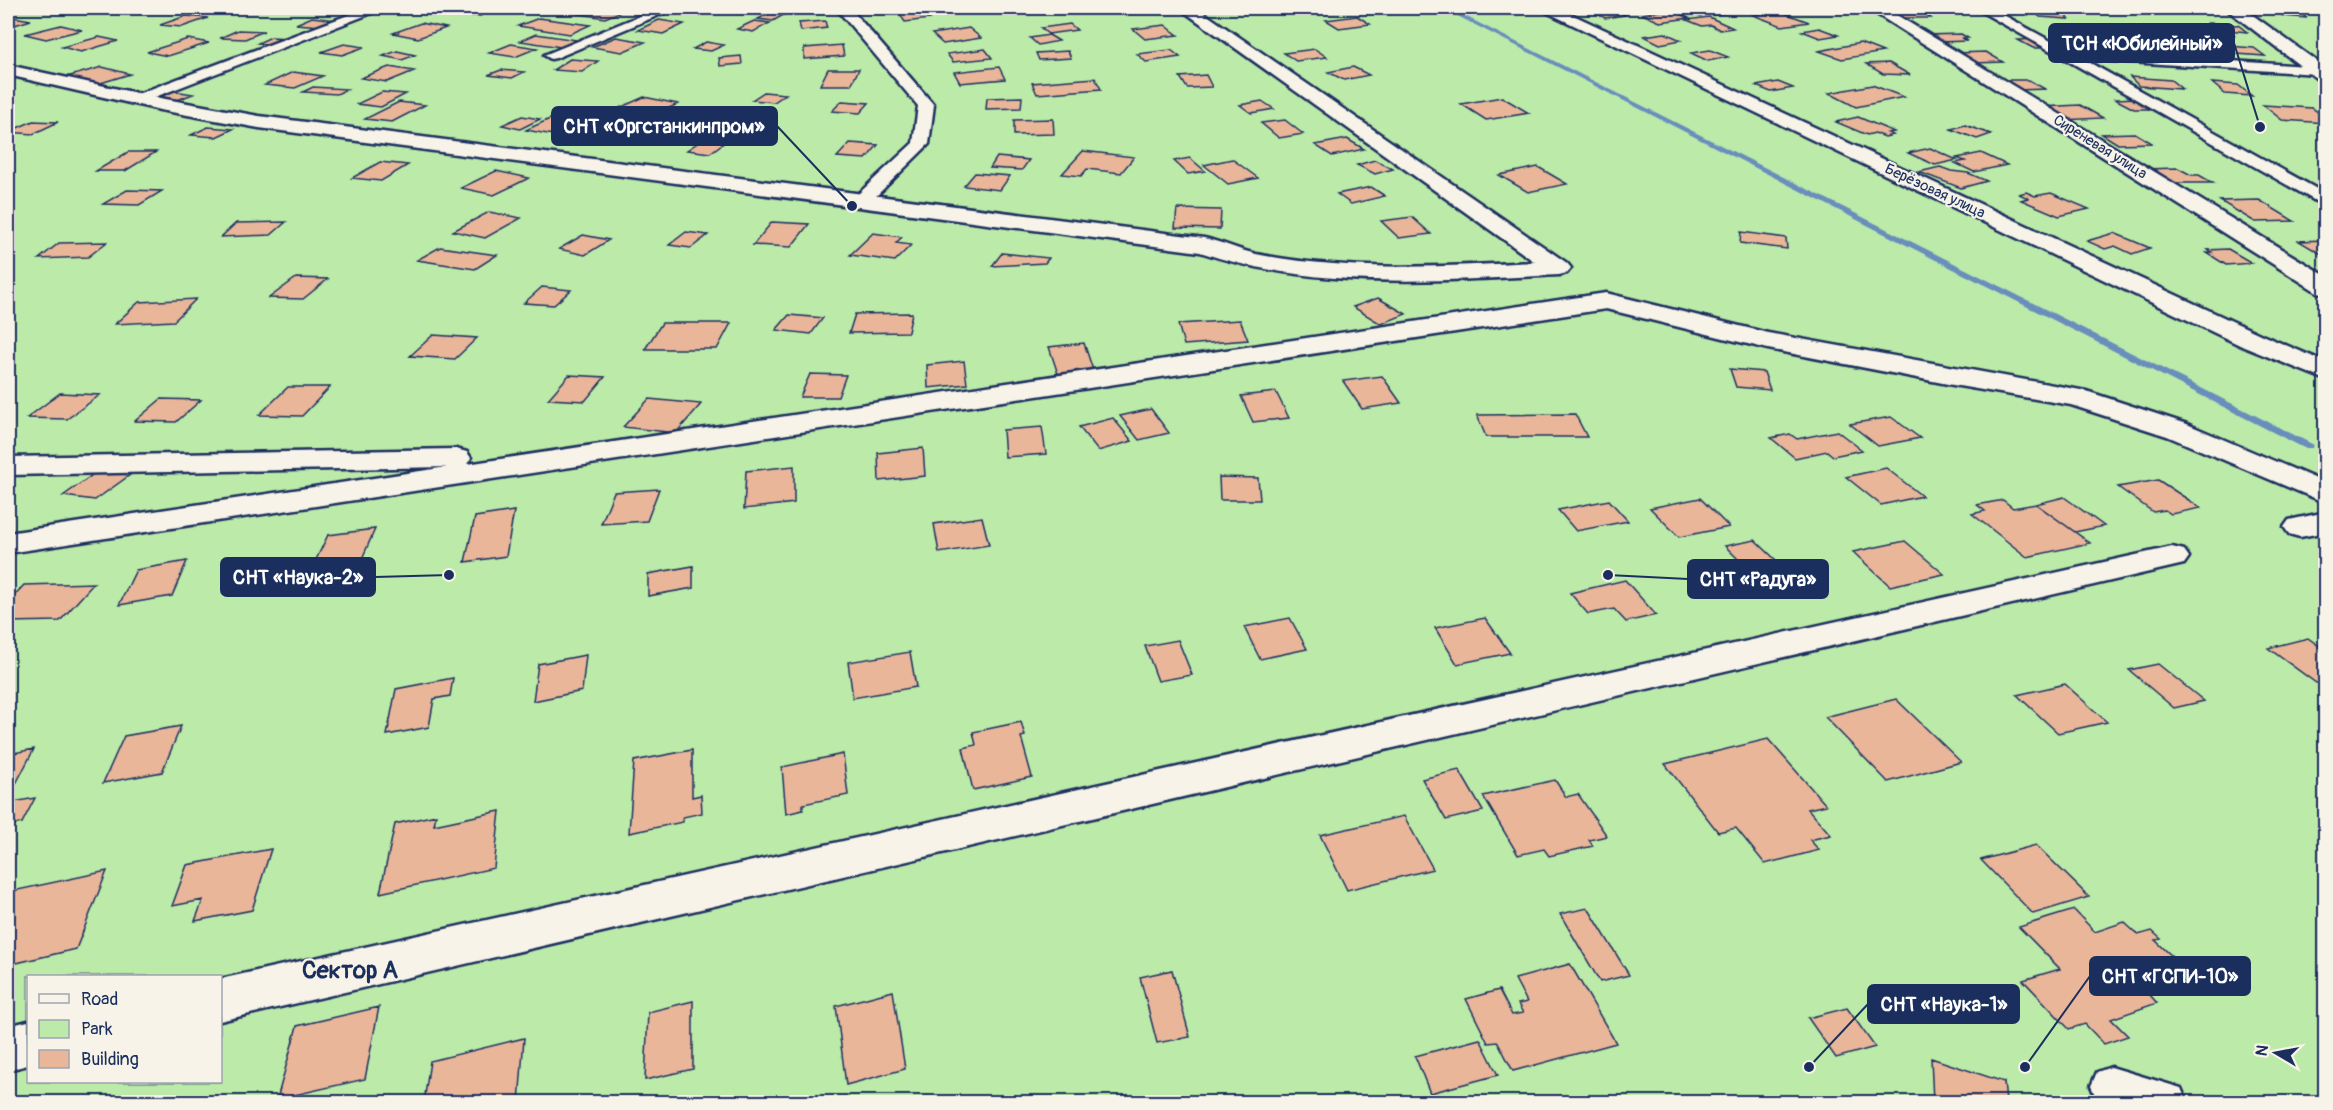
<svg xmlns="http://www.w3.org/2000/svg" width="2333" height="1110" font-family="Pangolin,sans-serif">
	<style>
		.green { fill: #bceaa9; stroke: #6c8c84; stroke-width: 1.5; fill-rule: evenodd }
		.lines { fill: none; stroke-linecap: round; stroke-linejoin: round }
		.stream { fill: #698ebc; fill-rule: evenodd }
		.building { fill: #e9b69a; stroke: #1b2f5e; stroke-width: 1.5 }
		.service-casing { stroke: #1b2f5e; stroke-width: 5 }
		.minor-casing { stroke: #1b2f5e; stroke-width: 5 }
		.service { fill: #f7f3e8; fill-rule: evenodd }
		.minor { fill: #f7f3e8; fill-rule: evenodd }
		.labels { text-anchor: middle; dominant-baseline: central; stroke-width: 4.5; stroke-linejoin: round; paint-order: stroke }
		.far-street-label { font-size: 15px; fill: #1b2f5e; stroke: #f7f3e8 }
		.near-neighbourhood-label { font-size: 24px; font-weight: bold; fill: #1b2f5e; stroke: #f7f3e8 }
		.leader { fill: none; stroke: #1b2f5e; stroke-width: 2 }
		.callout-dot { fill: #1b2f5e; stroke: #f7f3e8; stroke-width: 2 }
		.callout { fill: #1b2f5e; stroke: #1b2f5e; stroke-width: 2 }
		.callout-label { font-size: 20px; text-anchor: middle; font-weight: bold; fill: #fff }
	</style>
	<rect width="100%" height="100%" fill="#f7f3e8"/>
	<filter id="ink" filterUnits="userSpaceOnUse"><feTurbulence type="fractalNoise" baseFrequency=".0167" numOctaves="2"/><feDisplacementMap in="SourceGraphic" scale="12" xChannelSelector="R" yChannelSelector="G"/><feConvolveMatrix kernelMatrix="1 2 1 2 8 2 1 2 1" color-interpolation-filters="sRGB"/></filter>
	<g filter="url(#ink)">
		<path class="green" d="M8,8H2325V1102H8ZM28,976H220V1082H28Z"/>
		<g class="lines">
			<path class="stream" d="M1442,8H1449L2314,445L2312,448H2304Z"/>
		</g>
		<path class="building" d="M473,8H494L480,16L459,15Z
			M589,8H614L627,9L605,18L574,13Z
			M695,8H720L713,12L690,11Z
			M1676,8L1688,14H1681L1689,18L1660,22L1642,14Z
			M1696,8H1726L1737,12L1714,15Z
			M2178,8H2217L2221,11L2179,9Z
			M2272,8L2295,10L2307,18L2283,16Z
			M778,9L792,10L773,21L758,19Z
			M1612,9L1626,15L1605,18L1592,11Z
			M922,10L930,19L905,22L898,12Z
			M1779,11L1809,22L1782,26L1753,15Z
			M1890,11H1925L1932,15H1927L1931,18H1902Z
			M2035,12L2064,14L2069,19L2040,17Z
			M186,16L208,18L182,27L160,25Z
			M1357,16L1370,24L1339,28L1326,20Z
			M13,17L31,20L8,27V19Z
			M312,17L336,20L320,26L296,24Z
			M1709,17L1733,28L1720,30L1711,25L1702,26L1687,20Z
			M539,18L590,25L570,34L518,26Z
			M659,20L684,24L663,34L638,30Z
			M754,21L770,23L753,32L737,29Z
			M825,21L827,28L801,31L799,23Z
			M421,23L446,28L418,38L393,33Z
			M2208,23L2238,25L2247,32L2228,30L2234,35L2218,34Z
			M1070,24L1077,30L1048,34L1041,28Z
			M61,25L82,30L46,39L25,34Z
			M1165,25L1178,35L1145,39L1133,29Z
			M969,28L981,38L943,44L932,34Z
			M1819,28L1838,35L1820,38L1802,31Z
			M238,30L264,31L245,39L220,38Z
			M1665,33L1681,40L1660,44L1644,36Z
			M536,34L577,40L561,47L520,41Z
			M1961,34L1968,38H1962L1968,41L1938,42L1926,35Z
			M1049,35L1059,41L1038,45L1030,38Z
			M99,37L118,41L81,52L62,47Z
			M271,37L292,38L278,45L258,43Z
			M616,37L645,42L622,52L592,47Z
			M188,39L209,43L168,56L147,52Z
			M2036,39L2051,48H2033L2018,40Z
			M706,42L724,45L711,51L693,49Z
			M1860,43L1883,52L1842,59L1819,51Z
			M344,44L364,47L342,55L321,52Z
			M511,44L537,48L515,57L489,53Z
			M842,45L844,56L804,59V48Z
			M2228,46L2254,48L2265,56L2237,54Z
			M985,49L992,58L953,62L947,54Z
			M1315,49L1327,57L1296,61L1284,53Z
			M1171,50L1180,57L1146,62L1137,54Z
			M1710,50L1728,57L1708,61L1691,53Z
			M397,51L415,55L402,60L383,56Z
			M1068,51L1071,58L1039,60L1036,53Z
			M1986,52L2003,62L1973,63L1956,53Z
			M741,56L742,64L720,66L719,58Z
			M570,59L598,61L582,72L553,70Z
			M1889,63L1910,75L1883,74L1866,64Z
			M102,67L130,74L91,86L63,78Z
			M389,67L414,71L387,82L361,78Z
			M999,67L1005,79L960,83L954,72Z
			M1353,67L1369,75L1344,80L1328,72Z
			M828,69H859L851,85H820Z
			M501,70L524,72L512,78L488,75Z
			M293,72L323,76L295,88L265,85Z
			M1206,75L1212,87L1187,88L1180,77Z
			M2130,77L2171,80L2182,89L2139,86Z
			M1095,78L1101,89L1037,94L1032,83Z
			M1999,80H2029L2045,89L2015,90Z
			M1778,82L1793,88L1771,92L1756,86Z
			M2212,83L2238,85L2252,96L2225,94Z
			M1872,85L1904,97L1856,107L1829,93Z
			M313,87L347,89L337,94L303,92Z
			M174,91L193,94L172,102L153,99Z
			M382,92L406,94L381,107L357,104Z
			M764,92L786,94L774,102L752,100Z
			M644,97L678,104L642,120L608,113Z
			M1022,97L1021,108L986,109L987,98Z
			M1502,97L1529,113L1486,120L1461,104Z
			M2137,98L2156,109H2134L2115,99Z
			M842,101L869,103L860,113L832,111Z
			M1262,101L1274,109L1251,113L1240,105Z
			M399,102L425,105L392,122L365,119Z
			M2080,105L2103,118L2062,120L2041,107Z
			M2263,105L2312,108L2326,118V123L2282,120Z
			M522,116L540,119L520,129L502,125Z
			M554,117L580,121L553,135L526,130Z
			M1858,117L1894,132L1888,133L1893,135L1885,137L1875,133L1867,135L1836,122Z
			M1053,119L1054,134L1014,135V120Z
			M1285,120L1303,134L1279,138L1261,123Z
			M33,121L58,122L33,134L8,132Z
			M1965,125L1991,134L1977,139L1951,129Z
			M208,127L233,129L216,137L191,135Z
			M2135,133L2152,143L2118,144L2102,134Z
			M708,136L730,138L710,153L687,150Z
			M1347,139L1364,149L1332,156L1315,145Z
			M850,143L878,145L866,159L837,157Z
			M1930,148L1957,160L1935,165L1908,153Z
			M1083,151L1134,157L1121,173L1087,169L1081,176L1062,174Z
			M128,152H156L125,171H96Z
			M1981,153L2007,165L1974,172L1955,163L1965,161L1957,158Z
			M997,157L1029,160L1022,170L990,168Z
			M1190,158L1205,171L1188,174L1174,161Z
			M1232,159L1258,178L1228,184L1204,165Z
			M1375,160L1393,169L1375,174L1357,165Z
			M380,162L408,165L381,181L352,178Z
			M1538,167L1567,184L1528,192L1499,175Z
			M1940,167L1951,171L1968,173L1987,181L1961,188L1919,172Z
			M2178,168L2191,175H2199L2213,183H2168L2145,169Z
			M496,171L529,178L494,195L461,188Z
			M975,173L1010,176L1000,190L964,186Z
			M1371,187L1385,196L1351,204L1337,194Z
			M127,190L162,191L139,205L103,204Z
			M2026,192L2035,196L2051,193L2089,209L2059,216L2021,200L2028,198L2019,194Z
			M2259,200L2294,221L2255,222L2220,201Z
			M1177,209L1221,210L1220,229L1175,228Z
			M489,212L521,218L485,238L453,231Z
			M1412,217L1431,234L1399,238L1381,221Z
			M286,222L271,235L221,237L236,223Z
			M772,222L809,224L791,247L753,245Z
			M686,232L708,235L691,248L669,245Z
			M1741,232L1786,238L1787,249L1740,243Z
			M873,233L902,237L896,243L911,245L895,261L850,255Z
			M2114,233L2150,248L2132,254L2115,246L2105,249L2087,241Z
			M583,235L609,240L585,255L559,249Z
			M2326,240V257L2299,241Z
			M107,242L88,257L39,259L59,243Z
			M440,247L497,255L475,269L417,260Z
			M2228,249L2252,263L2226,265L2207,253H2212L2208,250Z
			M1002,253L1049,258L1045,263L992,266Z
			M296,278L328,279L303,299L269,298Z
			M542,287L571,290L554,305L524,303Z
			M1378,298L1406,314L1381,324L1353,307Z
			M196,299L174,321L115,324L139,302Z
			M912,313L908,332L849,333L855,314Z
			M789,315L823,318L811,334L776,330Z
			M1240,320L1248,340L1184,345L1178,324Z
			M662,323H731L717,349H645Z
			M433,335L477,338L455,359L410,356Z
			M1084,343L1093,370L1058,374L1049,347Z
			M964,361L967,384L928,388L927,365Z
			M1730,369L1764,372L1770,390L1736,387Z
			M810,374L846,375L838,397H800Z
			M569,375L605,377L585,401L548,399Z
			M1382,376L1401,403L1362,409L1343,381Z
			M288,387H330L302,416L259,415Z
			M1276,392L1289,418L1253,422L1241,396Z
			M60,393L100,395L67,419L27,418Z
			M161,399L201,400L176,422L135,421Z
			M649,399L701,404L676,433L623,427Z
			M1151,409L1169,433L1139,440L1120,416Z
			M1575,414L1587,437H1486L1477,415Z
			M1891,417L1920,438L1878,446L1850,424Z
			M1113,418L1132,441L1098,451L1079,427Z
			M1042,427L1046,454L1005,457L1003,430Z
			M1837,431L1862,450L1833,456L1827,451L1795,458L1771,438L1790,434L1797,439Z
			M923,448L925,476L879,481L878,453Z
			M794,466V503L744,509L746,471Z
			M1886,468L1922,496L1881,505L1846,477Z
			M98,471L130,475L95,500L63,496Z
			M1219,477L1258,478L1260,500H1220Z
			M2158,480L2201,508L2171,514L2165,510L2153,512L2118,487Z
			M659,489L647,521L601,524L614,492Z
			M2064,497L2104,526L2075,532L2036,504Z
			M1700,498L1729,527L1679,537L1650,508Z
			M1609,500L1628,521L1576,531L1558,510Z
			M2003,500L2013,508L2036,504L2090,543L2027,557L1972,514L1985,511L1977,505Z
			M514,511L506,556L465,562L475,517Z
			M982,517L989,545L939,553L934,524Z
			M375,529L358,568L309,574L328,535Z
			M1755,540L1796,579L1765,586L1725,546Z
			M1905,541L1944,574L1890,586L1853,552Z
			M187,561L172,596L119,605L136,570Z
			M693,566V588L648,596V574Z
			M1625,580L1656,615L1626,622L1614,609L1588,614L1570,593Z
			M94,583L60,621L8,622V602L24,585Z
			M1290,618L1307,649L1260,659L1244,627Z
			M1485,618L1510,653L1457,664L1435,628Z
			M2308,638L2326,651V681L2316,683L2268,648Z
			M1178,640L1192,675L1158,681L1145,646Z
			M910,652L916,687L853,698L848,662Z
			M586,655L582,691L533,701L538,664Z
			M2158,664L2204,701L2174,708L2129,670Z
			M453,678L450,696L434,699L429,727L387,735L396,689Z
			M2065,684L2107,722L2058,733L2017,695Z
			M1896,699L1961,762L1888,782L1825,717Z
			M1021,722L1025,736L1021,737L1032,777L973,790L963,748L976,745L973,732Z
			M181,726L162,772L103,783L124,736Z
			M1768,739L1826,805L1808,809L1831,835L1810,840L1819,850L1765,864L1736,828L1718,832L1665,764Z
			M34,749L8,799V754Z
			M692,750V797L701,795L702,813L683,817V822L629,833L634,761Z
			M843,754L848,795L803,804V810L786,814L782,767Z
			M1459,770L1483,811L1446,820L1422,779Z
			M1555,780L1566,797L1578,794L1607,836L1589,840L1593,846L1549,856L1544,849L1518,855L1483,796Z
			M35,798L22,823L8,826V803Z
			M500,811L494,868L380,893L395,824L436,815L434,825Z
			M1404,816L1433,869L1347,890L1320,835Z
			M2036,845L2089,897L2033,914L1981,860Z
			M271,849L252,910L195,921L203,900L172,906L187,865Z
			M107,871L76,949L8,965V892Z
			M1588,908L1629,975L1600,982L1560,914Z
			M2074,910L2095,932L2124,922L2138,935L2152,931L2161,939L2155,940L2196,979L2150,995L2157,1003L2111,1019L2128,1036L2104,1044L2085,1024L2069,1029L2023,980L2060,969L2019,927Z
			M1570,964L1616,1043L1513,1071L1498,1042L1488,1043L1466,999L1499,990L1512,1015L1523,1013L1518,1004L1527,1002L1515,979Z
			M1172,970L1190,1037L1157,1043L1140,977Z
			M893,991L905,1069L846,1085L836,1006Z
			M693,1001V1069L645,1080L648,1012Z
			M379,1007L365,1079L277,1099L297,1026Z
			M1847,1008L1875,1047L1836,1058L1808,1018Z
			M524,1038L519,1102H424L430,1061Z
			M1480,1039L1498,1075L1430,1093L1415,1056Z
			M1931,1058L2004,1082L2006,1102H1933Z"/>
		<g class="lines">
			<g class="service-casing">
				<path id="service" d="M367,8H385L142,102L137,104L129,99L132,96Z
					M659,8H676L556,58L551,59L544,55Z
					M836,8H850L934,105L929,144L868,204H856L853,200L856,196L913,143L918,106Z
					M1975,8H1991L2067,50L2322,67L2324,70L2322,73L2317,74L2083,59L2326,194V207Z
					M2111,1067L2181,1088L2187,1102H2104L2097,1100L2091,1086L2097,1072Z"/>
			</g>
			<g class="minor-casing">
				<path id="minor" d="M1179,8H1197L1567,263L1571,268L1567,273L1559,275C1440,281 1315,291 1200,252L259,128L160,110L8,75V65L160,98L259,116L1204,238C1222,242 1239,250 1256,254C1347,272 1443,267 1535,262Z
					M1538,8H1558L2262,335L2326,362V380L2244,347Z
					M1867,8H1885L2326,276V294L2317,292Z
					M2225,8H2243L2326,68V82L2320,81Z
					M1606,293L1768,333L2086,391L2187,424L2326,483V503L2167,436L2071,405L1953,385L1768,349L1606,309L8,553V533L447,467L8,475V457L456,449L467,452L471,458L467,464Z
					M2326,512V532L2300,537L2289,534L2284,527L2289,520Z
					M2172,547L2184,550L2189,557L2184,564L220,1021V979Z
					M28,1021V1065L8,1070V1026Z"/>
			</g>
			<use href="#service" class="service"/>
			<use href="#minor" class="minor"/>
		</g>
	</g>
	<g class="labels">
		<g class="far-street-label">
			<text transform="translate(2100 147) rotate(32)">Сиреневая улица</text>
			<text transform="translate(1935 191) rotate(25)">Берёзовая улица</text>
		</g>
		<g class="near-neighbourhood-label">
			<text x="350" y="970">Сектор А</text>
		</g>
	</g>
	<path class="leader" d="M2260 127L2234 43M852 206L777 126M449 575L375 577M1608 575L1688 579M2025 1067L2090 976M1809 1067L1868 1004"/>
	<g class="callout-dot">
		<circle cx="2260" cy="127" r="6"/>
		<circle cx="852" cy="206" r="6"/>
		<circle cx="449" cy="575" r="6"/>
		<circle cx="1608" cy="575" r="6"/>
		<circle cx="2025" cy="1067" r="6"/>
		<circle cx="1809" cy="1067" r="6"/>
	</g>
	<g class="callout">
		<rect x="2049" y="24" width="185" height="38" rx="6"/>
		<rect x="552" y="107" width="225" height="38" rx="6"/>
		<rect x="221" y="558" width="154" height="38" rx="6"/>
		<rect x="1688" y="560" width="140" height="38" rx="6"/>
		<rect x="2090" y="957" width="160" height="38" rx="6"/>
		<rect x="1868" y="985" width="151" height="38" rx="6"/>
	</g>
	<g class="callout-label">
		<text x="2142" y="50">ТСН «Юбилейный»</text>
		<text x="664" y="133">СНТ «Оргстанкинпром»</text>
		<text x="298" y="584">СНТ «Наука-2»</text>
		<text x="1758" y="586">СНТ «Радуга»</text>
		<text x="2170" y="983">СНТ «ГСПИ-10»</text>
		<text x="1944" y="1011">СНТ «Наука-1»</text>
	</g>
	<rect width="2333" height="1110" fill="none" stroke="#f7f3e8" stroke-width="30"/>
	<rect x="15" y="15" width="2303" height="1080" fill="none" stroke="#1b2f5e" stroke-width="2" filter="url(#ink)"/>
	<rect x="27" y="975" width="195" height="108" fill="#f7f3e8" stroke="#9fa5b1" stroke-width="1.5"/>
	<rect x="39" y="994" width="30" height="9" fill="#f7f3e8" stroke="#9fa5b1" stroke-width="1.5"/>
	<text x="81" y="1005" font-size="18" fill="#1b2f5e">Road</text>
	<rect x="39" y="1020" width="30" height="18" fill="#bceaa9" stroke="#9fa5b1" stroke-width="1.5"/>
	<text x="81" y="1035" font-size="18" fill="#1b2f5e">Park</text>
	<rect x="39" y="1050" width="30" height="18" fill="#e9b69a" stroke="#9fa5b1" stroke-width="1.5"/>
	<text x="81" y="1065" font-size="18" fill="#1b2f5e">Building</text>
	<g transform="translate(2276 1053) rotate(280)" stroke="#f7f3e8" stroke-width="4.5" paint-order="stroke">
	<path d="M0-4.5L10 22L0 15L-10 22Z" fill="#1b2f5e"/>
	<text y="-9" font-size="16" font-weight="bold" text-anchor="middle" fill="#1b2f5e">N</text>
	</g>
</svg>
